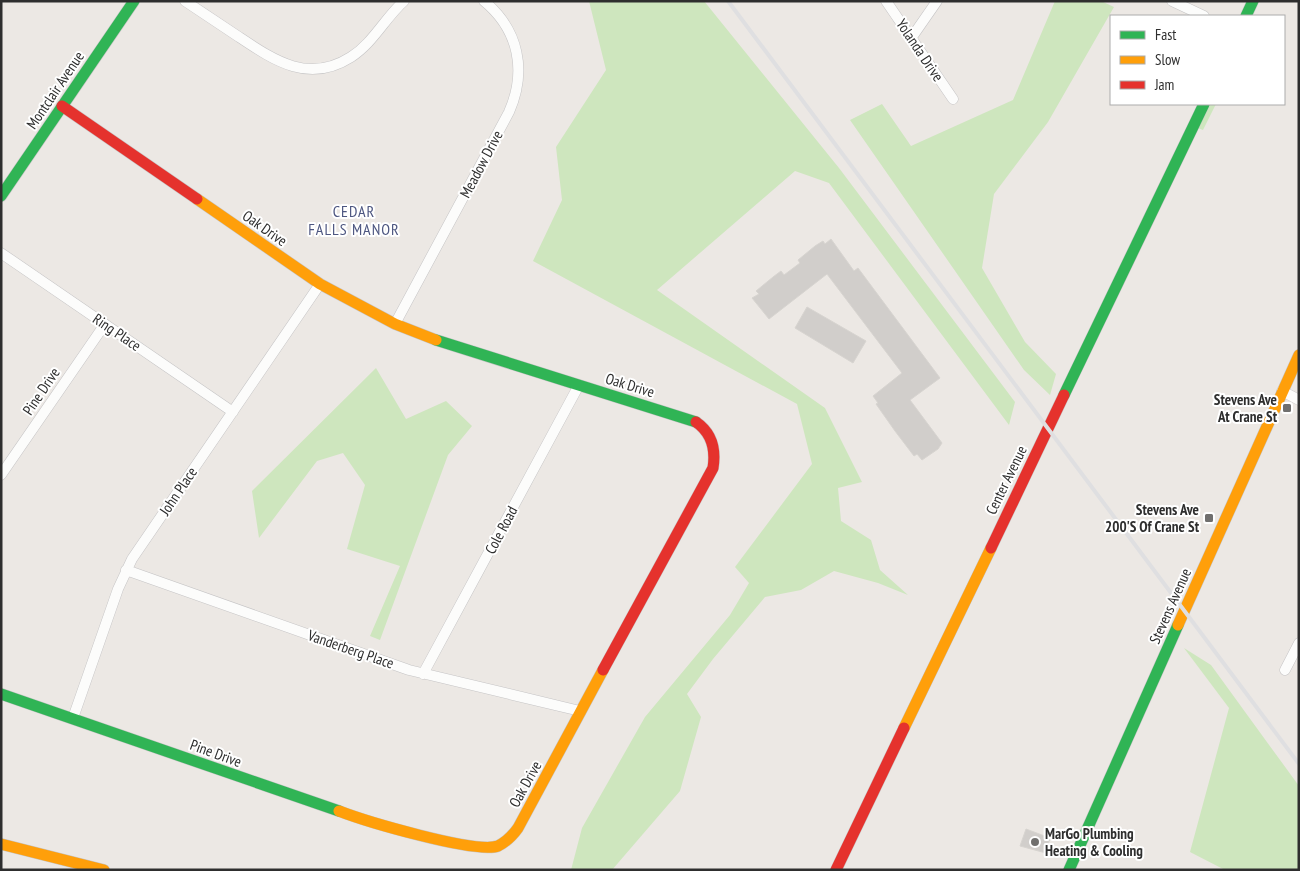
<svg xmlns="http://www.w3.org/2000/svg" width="1300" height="871" font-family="'PT Sans Narrow',sans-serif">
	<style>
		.green { fill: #cee6be }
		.building { fill: #d1cecb; stroke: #d7d4d0 }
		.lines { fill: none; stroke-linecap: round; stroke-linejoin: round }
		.street-casing { stroke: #c5c4c5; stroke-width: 11 }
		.fast-casing { stroke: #c5c4c5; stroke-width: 12 }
		.slow-casing { stroke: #c5c4c5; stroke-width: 12 }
		.jam-casing { stroke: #c5c4c5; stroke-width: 12 }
		.street { stroke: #fcfcfb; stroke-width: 10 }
		.fast { stroke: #30b455; stroke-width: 11 }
		.slow { stroke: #ff9f0a; stroke-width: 11 }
		.jam { stroke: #e5322d; stroke-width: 11 }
		.rail { stroke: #dfdfe1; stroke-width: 4 }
		.poi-dot { fill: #706f6e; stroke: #fff; stroke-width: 2 }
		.labels { text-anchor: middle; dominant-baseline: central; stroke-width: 4; stroke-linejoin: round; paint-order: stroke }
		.street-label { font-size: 15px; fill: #2e2e2e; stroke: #fff }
		.poi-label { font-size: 15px; font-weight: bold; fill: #2e2e2e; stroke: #fff; text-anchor: end }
		.neighbourhood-label { font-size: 16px; letter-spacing: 1px; fill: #4d5680; stroke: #fff }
	</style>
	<rect width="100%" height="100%" fill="#ece8e4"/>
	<path class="green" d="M589,1H704L839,168L1015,402L1009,425L829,183L795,171L657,290L825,408L862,482L838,488L841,521L871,540L880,570L908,595L878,583L834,571L801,590L765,597L713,659L687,694L701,717L680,791L612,870H571L582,828L645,717L730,615L749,583L735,567L812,464L797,404L533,261L562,200L556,147L606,70Z
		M1055,1H1101L1114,7L1048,122L994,194L982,268L1025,342L1056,374L1050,395L1024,370L850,120L882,104L911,146L1013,100Z
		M1204,104H1216L1203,130L1193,126Z
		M376,368L406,419L446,401L472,426L448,455L380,640L370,636L400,566L347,549L365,485L343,453L317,461L259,538L252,491Z
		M1184,648L1211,665L1299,786V870H1225L1190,852L1229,708Z"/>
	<path class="building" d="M831,239L854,271L858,268L940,378L910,400L942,443L938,449L922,460L917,454L914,456L895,431L876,404L878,403L873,396L902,373L827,274L769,319L752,298L759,294L756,291L773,277L781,271L784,275L800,263L798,260L815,246L823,241L825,244Z
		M807,307L866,341L853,363L795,328Z
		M1026,829L1050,838L1046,853L1020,846Z"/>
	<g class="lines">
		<g class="street-casing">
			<path id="street" d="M185,1C203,13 221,25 239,37C275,61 309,84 351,57C373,43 385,18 404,1
				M886,1L953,99
				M1172,1L1204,16
				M912,37L937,1
				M1,253L233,412
				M395,324L509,112C527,71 519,30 484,1
				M1282,391L1299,400
				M1,475L105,324
				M126,570L409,670L580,711
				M1285,670L1299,643
				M423,674L579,385
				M73,718L118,589L132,559L320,284"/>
		</g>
		<g class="fast-casing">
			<path id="fast" d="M1246,16L1253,1
				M1,196L134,1
				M436,340L696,422
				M1064,395L1204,104
				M1,694L339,811
				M1069,870L1178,625"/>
		</g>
		<g class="slow-casing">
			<path id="slow" d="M197,199L320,284L395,324L436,340
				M1178,625L1299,355
				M904,728L991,548
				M339,811C365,821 475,854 498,846C506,842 513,835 518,828L603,670
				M1,844L104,870"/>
		</g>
		<g class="jam-casing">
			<path id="jam" d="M62,106L197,199
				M991,548L1064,395
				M603,670L713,468C716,449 712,433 696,422
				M836,870L904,728"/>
		</g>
		<use href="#street" class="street"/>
		<use href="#fast" class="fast"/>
		<use href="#slow" class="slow"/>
		<use href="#jam" class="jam"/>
		<path class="rail" d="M728,1L1299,764"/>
	</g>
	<g class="poi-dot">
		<rect x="1282" y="403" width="10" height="10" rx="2.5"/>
		<rect x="1204" y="513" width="10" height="10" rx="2.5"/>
		<circle cx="1035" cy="842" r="5"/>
	</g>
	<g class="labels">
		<g class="street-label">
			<text transform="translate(920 50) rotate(56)">Yolanda Drive</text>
			<text transform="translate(55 90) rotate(-56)">Montclair Avenue</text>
			<text transform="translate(481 164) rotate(-62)">Meadow Drive</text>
			<text transform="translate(265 228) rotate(35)">Oak Drive</text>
			<text transform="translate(117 332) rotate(34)">Ring Place</text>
			<text transform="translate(630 385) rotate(17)">Oak Drive</text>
			<text transform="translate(41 391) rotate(-56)">Pine Drive</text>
			<text transform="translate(1006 480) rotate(-64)">Center Avenue</text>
			<text transform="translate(178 491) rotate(-56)">John Place</text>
			<text transform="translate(501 530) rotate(-62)">Cole Road</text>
			<text transform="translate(1170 606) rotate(-66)">Stevens Avenue</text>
			<text transform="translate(351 649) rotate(19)">Vanderberg Place</text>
			<text transform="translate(216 753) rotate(20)">Pine Drive</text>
			<text transform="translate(525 784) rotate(-61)">Oak Drive</text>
		</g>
		<g class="poi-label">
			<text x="1277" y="399">Stevens Ave<tspan x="1277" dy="17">At Crane St</tspan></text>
			<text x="1199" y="509">Stevens Ave<tspan x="1199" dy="17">200'S Of Crane St</tspan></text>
			<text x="1045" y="833" text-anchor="start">MarGo Plumbing<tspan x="1045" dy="17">Heating &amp; Cooling</tspan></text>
		</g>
		<g class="neighbourhood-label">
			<text x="354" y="211">CEDAR<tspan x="354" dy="18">FALLS MANOR</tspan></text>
		</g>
	</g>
	<rect width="1300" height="871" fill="none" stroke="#2e2e2e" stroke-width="5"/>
	<rect x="1110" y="15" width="175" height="90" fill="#ffffff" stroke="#ababab"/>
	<rect x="1120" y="31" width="25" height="8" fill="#30b455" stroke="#ababab"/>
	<text x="1155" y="40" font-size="15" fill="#2e2e2e">Fast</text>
	<rect x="1120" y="56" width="25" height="8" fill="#ff9f0a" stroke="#ababab"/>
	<text x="1155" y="65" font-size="15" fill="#2e2e2e">Slow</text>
	<rect x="1120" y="81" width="25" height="8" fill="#e5322d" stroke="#ababab"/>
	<text x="1155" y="90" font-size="15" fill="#2e2e2e">Jam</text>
</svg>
